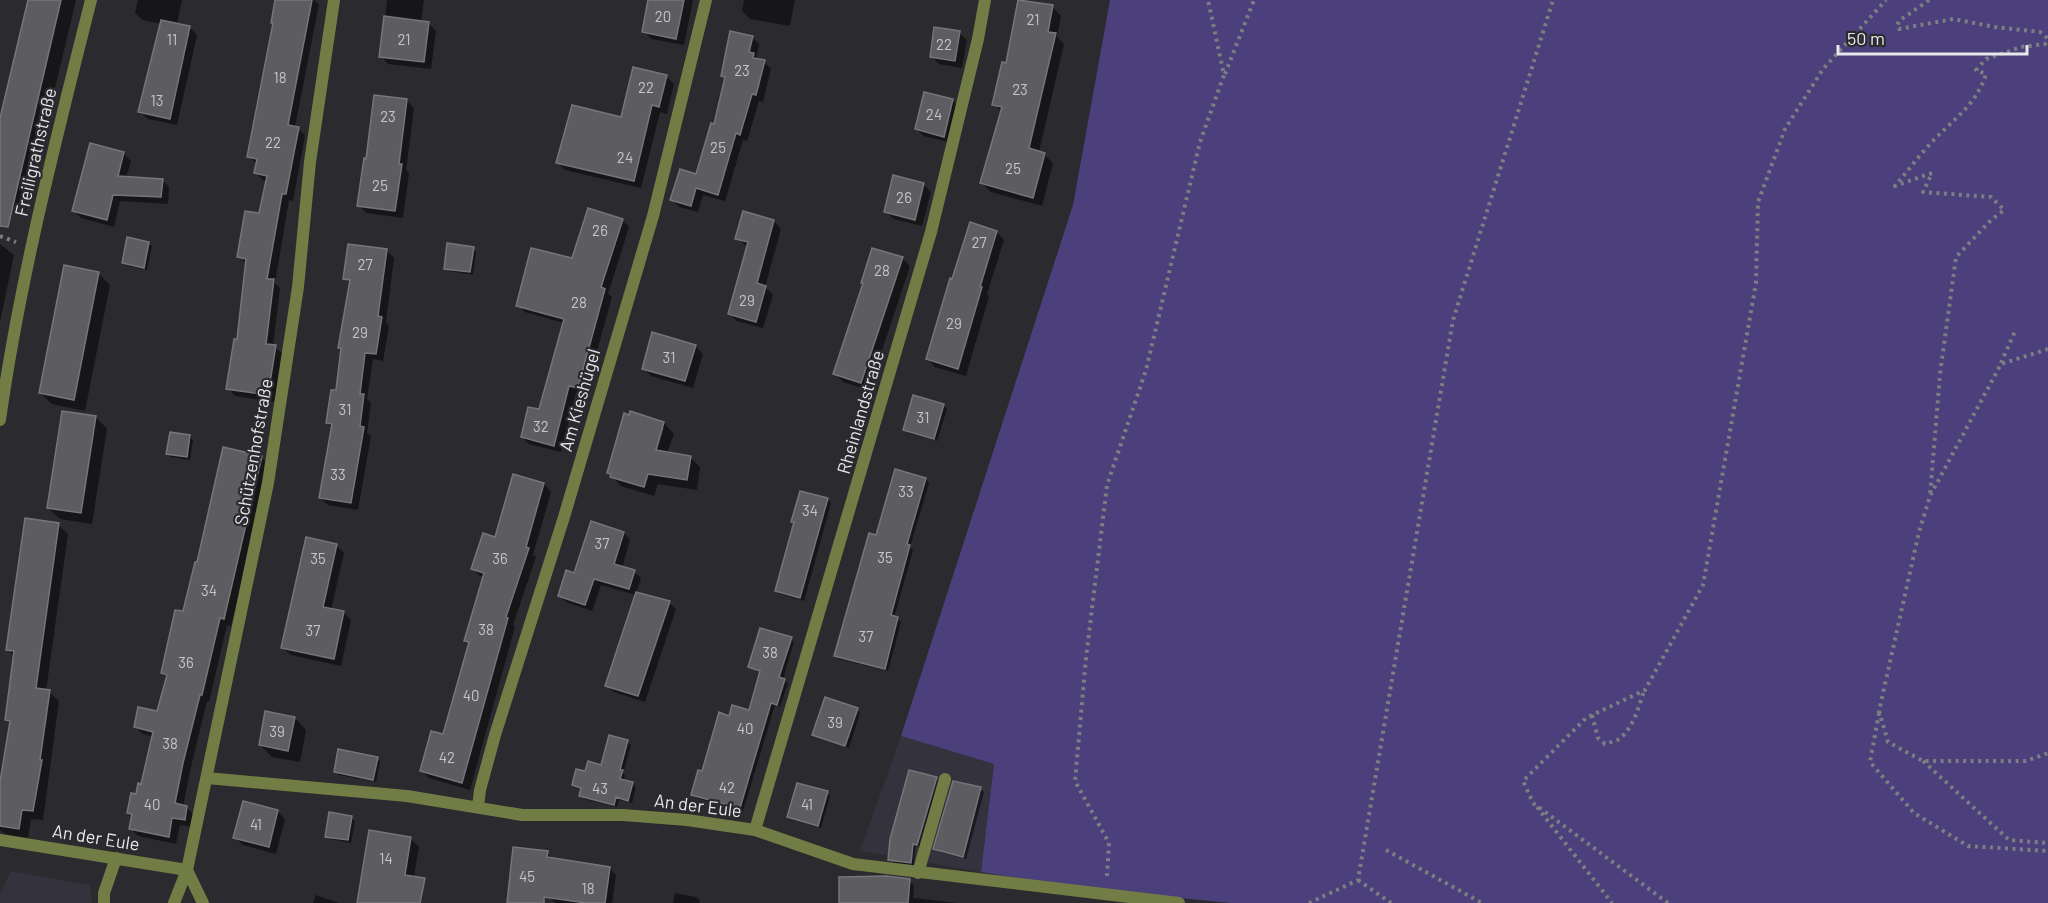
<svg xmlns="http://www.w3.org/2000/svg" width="2048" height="903" font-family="Barlow,sans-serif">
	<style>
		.built { fill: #33323d }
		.green { fill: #4b407b }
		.shadow { fill: #0007; fill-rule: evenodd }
		.building { fill: #5c5c61; stroke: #75757a; stroke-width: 1.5 }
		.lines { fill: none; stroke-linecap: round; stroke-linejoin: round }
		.path { stroke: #7e7e82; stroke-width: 4; stroke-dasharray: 3 4.5; stroke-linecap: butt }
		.lane { stroke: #727d45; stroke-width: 12 }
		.street { stroke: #727d45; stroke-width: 12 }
		.labels { text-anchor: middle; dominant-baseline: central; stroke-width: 4.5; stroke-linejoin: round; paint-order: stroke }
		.number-label { font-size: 15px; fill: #c5c4c8 }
		.street-label { font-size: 18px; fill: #e8e7eb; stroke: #2a2a2f }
	</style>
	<rect width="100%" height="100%" fill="#2a2a2f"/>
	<path class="built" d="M901,736L994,764L981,872L860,851Z
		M11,871L90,885L92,903H0V894Z"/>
	<path class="green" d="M1110,0H2048V903H1231L1076,888L981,872L994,764L901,736L1073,205Z"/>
	<path class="shadow" d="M29,0H76L26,210L0,204V124Z
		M138,0H182L177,24L189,27L197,35L177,125L148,119L140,112L161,24L142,20L135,12Z
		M276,0H314L319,4L295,127L305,135L293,201L289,200L275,283L280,288L273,346L283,354L275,402L235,396L228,388L238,341L246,264L239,256L260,215L267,181L263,180L256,173L257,164L249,157L274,24L272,23Z
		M387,0H424L421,22L428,23L436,31L431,69L388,64L381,56Z
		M650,0H693L684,45L651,39L644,31Z
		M744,0H795L790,26L750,19L742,11Z
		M1052,7L1061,16L1057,37L1064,44L1039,152L1044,154L1053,163L1042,206L991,192L982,183L1002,112L994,104L1008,65Z
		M959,33L967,40L962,68L939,64L931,56Z
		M752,37L759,44L756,58L764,62L771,69L763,102L759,101L747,141L743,140L725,201L703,195L698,212L679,207L672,200L697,176L715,125L726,79L723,76Z
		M666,76L674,84L667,114L660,112L641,188L565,170L557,162L622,118Z
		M406,100L414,108L406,170L409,173L403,218L366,213L359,205L367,160Z
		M952,100L960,108L951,143L924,136L916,129Z
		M124,154L131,161L126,178L162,180L169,187L168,204L120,201L114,227L81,218L74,211Z
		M923,184L931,192L922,226L894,219L886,212Z
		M622,220L629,227L608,294L612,297L585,394L576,392L561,452L529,444L522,437L540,411L564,323L525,312L518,305Z
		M774,221L781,229L765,287L773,295L763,328L737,321L729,314L748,247L737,238Z
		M997,232L1004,240L987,294L989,296L966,376L935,367L928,359Z
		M148,243L152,246L147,270L127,266L123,263Z
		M0,244L14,255L0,322Z
		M473,248L476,252L473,275L449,271L445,268Z
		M386,250L394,258L386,322L389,326L383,361L373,359L367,399L371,403L367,433L371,436L358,510L328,505L320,498L333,429L327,423L337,392L343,350L340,347L351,284L345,278Z
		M873,250L903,259L910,266L869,390L843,382L835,374L864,284Z
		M98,273L110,285L85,411L52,404L40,393Z
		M695,346L703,354L693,388L651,376L643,368Z
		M943,405L947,409L937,441L908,433L905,429Z
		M96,417L107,429L92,524L60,519L48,508Z
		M664,423L674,434L667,453L690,457L700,467L697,490L658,484L654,496L621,486L609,473ZM661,428H664L655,458L652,457Z
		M189,436L193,440L190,460L171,457L168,454Z
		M261,457L269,465L231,626L227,625L209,702L207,701L190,771L183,807L187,808L194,815L192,827L180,825L176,844L138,836L131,829L133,816L129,813L143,786L154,737L143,734L135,727L158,713L167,678L162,673L184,613L198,564Z
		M926,479L929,483L910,547L913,550L894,618L901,622L888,671L839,659L835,655L877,537Z
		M544,484L551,492L533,555L536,557L513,625L515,627L470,790L429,778L421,770L444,736L470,644L466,640L485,577L480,576L472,568Z
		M801,492L828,500L831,503L804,601L780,594L776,591L796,524L793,521Z
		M58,525L68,534L46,691L49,692L59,701L43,820L31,819L28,838L5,834L0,830V793L11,724L6,720L15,657L8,650Z
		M624,533L630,540L622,568L634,572L641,578L636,594L669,603L676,609L645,702L614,692L607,685L636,595L601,585L592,611L566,602L559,595L575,575Z
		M336,545L344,553L331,610L343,612L351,620L341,666L291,655L283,648Z
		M791,639L794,642L783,679L788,683L780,707L775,705L743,811L696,798L693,795L731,717L750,712L761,673L749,667Z
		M857,710L860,713L849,748L818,738L814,735Z
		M295,718L306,730L300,762L272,757L260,745Z
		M627,742L631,745L623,773L625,775L624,781L632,784L636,787L632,803L619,800L617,807L584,799L580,795L582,790L573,785L586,773L602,767Z
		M377,759L380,762L376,782L339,775L335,771Z
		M936,778L940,781L921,848L916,846L914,865L894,863L890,859Z
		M980,789L984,792L966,859L939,852L935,849Z
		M827,793L830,796L821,828L793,820L789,816Z
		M277,811L285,819L276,854L243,845L235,838Z
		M351,818L355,821L351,843L330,839L327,836Z
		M410,838L419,847L411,893L383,903H359Z
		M547,853L554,860L609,868L616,875L612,903H555L549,897L517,893Z
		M909,880L914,886L913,898L957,903H840Z
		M675,893L696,897L700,900L699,903H673Z
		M316,895L339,903H313Z"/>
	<path class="building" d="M28,0H61L8,227L0,226V118Z
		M275,0H312L288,125L299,127L286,194H282L267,279H274L266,344L276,345L268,395L226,389L234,339H237L246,259L237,257L245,211L259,213L267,176L254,173L257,159L247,157L273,23H271Z
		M648,0H684L676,39L642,32Z
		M1018,0L1053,5L1048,32L1056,33L1029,148L1045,153L1033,198L980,183L1002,107L992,105L1002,62L1006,63Z
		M384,16L429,22L424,62L379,57Z
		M161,20L190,26L170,119L138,112Z
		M934,27L960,31L955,61L930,57Z
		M730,31L753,36L749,52L754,53L753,58L765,60L756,95L752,94L740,135L736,133L718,195L696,188L691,206L670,200L680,169L696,174L711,123L714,124L725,77L721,76Z
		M633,67L667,75L659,107L652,105L634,181L556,163L572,105L621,117Z
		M924,92L953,99L944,137L915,129Z
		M374,95L407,99L399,164H402L395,211L357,206L364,158L366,159Z
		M90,143L124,152L118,176L163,179L161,197L113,195L107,220L72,211Z
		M893,175L924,183L915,220L884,212Z
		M588,208L623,219L601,287L605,289L578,388L569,386L554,446L521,437L528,407L539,409L564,319L516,306L531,248L572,258Z
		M743,211L774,220L757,283L766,286L756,322L728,314L748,242L735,239Z
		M970,222L997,231L980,287H982L958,369L926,359L950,278L952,279Z
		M127,237L149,242L144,268L122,263Z
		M447,243L474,247L470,272L444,269Z
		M348,244L387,249L378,316L382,317L376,354L365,353L360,394H364L360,426L364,427L351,503L319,498L332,424L326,423L331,390H336L341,348H338L350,280L343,279Z
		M872,248L903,257L861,383L833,374L863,283H861Z
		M64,265L99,272L74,400L39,393Z
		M652,332L696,345L685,381L642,369Z
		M913,395L944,404L934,439L903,430Z
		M62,411L96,416L81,513L47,508Z
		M630,411L664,422L656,450L691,456L687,480L648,474L644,487L610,477L611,474L607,473L624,413L629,415Z
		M170,432L190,435L187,457L166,454Z
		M223,447L262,456L224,619L220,618L202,695H200L183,763L175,803L187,806L185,820L172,818L169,837L129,829L132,814L127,813L131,793L136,794L138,783L141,784L153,732L134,727L138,707L157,711L167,675L161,673L175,610L183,611L195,562H197Z
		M895,469L926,478L907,544L910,545L891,615L898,617L885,669L834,656L869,533L876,535Z
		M513,474L544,483L526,547L529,548L506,617L508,618L462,783L420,771L431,731L443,734L469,642L464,641L484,573L471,569L483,533L495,537Z
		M800,491L828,498L800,598L775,591L794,522H791Z
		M25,518L59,523L36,688L50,690L40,760H42L33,811L22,810L19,829L0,826V782L10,721L5,720L14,651L6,650Z
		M591,521L624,532L614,564L635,570L629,589L594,579L585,605L558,596L566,570L574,573Z
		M306,537L337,544L323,607L344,611L334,659L281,648Z
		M636,592L670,601L638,696L605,686Z
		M760,628L792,637L779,677L785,679L777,705L771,703L740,808L691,795L698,770L702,771L719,712L729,716L732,705L749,710L760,671L748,667Z
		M825,697L858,708L845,746L812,735Z
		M265,711L295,717L288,751L259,745Z
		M609,735L628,740L620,770H623L620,779L633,782L628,801L616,797L614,805L579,796L581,788L572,785L576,769L585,771L588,761L601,765Z
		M338,749L378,757L373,780L334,772Z
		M909,770L937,777L917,845L913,844L911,863L888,860L890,839Z
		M953,781L981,787L963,857L933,849Z
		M797,783L828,791L818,826L787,817Z
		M243,801L278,810L269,847L233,838Z
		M329,812L352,816L348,840L325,837Z
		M369,830L411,837L405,875L425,878L420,903H357Z
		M513,847L548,851L547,857L610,867L605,903H586L544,897V903H507Z
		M887,876L910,879L908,903H839V877Z"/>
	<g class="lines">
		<path class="path" d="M1929,0L1899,21L1897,26L1899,29L1953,19L1995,27L2040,32L2047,38L2045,44L2021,47L1986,59L1976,70L1986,74C1976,106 1952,120 1931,143C1918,157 1907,172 1895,186L1932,173L1923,192L1991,197L2004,210L1991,220L1956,257L1940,374L1930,496
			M1225,74L1254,0
			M0,236L16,242
			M2048,349L2001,364L1930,496L1919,532L1879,711L1888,742L1923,761H2026L2048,753
			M2001,363L2016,329
			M1879,713L1870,762L1914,813L1968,846L2048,851
			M1592,715L1598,738L1605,744C1610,742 1615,742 1619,739C1633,729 1639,706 1644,691
			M1923,761L2009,840L2048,843
			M1537,807L1612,903
			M1386,850L1482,903
			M1107,876L1109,843L1075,781L1086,658L1107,485L1146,370L1200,142L1224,75L1208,0
			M1358,880L1391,903
			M1309,903L1358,880L1453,320L1553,0
			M1668,903L1533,803L1523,781L1586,718L1645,690L1703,585L1756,283L1758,202L1785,129L1823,69L1886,0"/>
		<path class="lane" d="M755,830L853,864L1179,903
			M0,840L187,870L203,903
			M918,873L945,779
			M104,903V893L116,858"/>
		<path class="street" d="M0,420C20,278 56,139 91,0
			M207,778L407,796L522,815H623L687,820L755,830L931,232L978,39L985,0
			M478,807L480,790L495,735L564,517L653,216L706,0
			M174,903L187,870L268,483L298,287L310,162L334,0"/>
	</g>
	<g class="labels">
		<g class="number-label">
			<text x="663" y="16">20</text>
			<text x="1033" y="19">21</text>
			<text x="172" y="39">11</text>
			<text x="404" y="39">21</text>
			<text x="944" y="44">22</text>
			<text x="742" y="70">23</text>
			<text x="280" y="77">18</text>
			<text x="646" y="87">22</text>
			<text x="1020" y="89">23</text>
			<text x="157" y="100">13</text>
			<text x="934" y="114">24</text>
			<text x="388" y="116">23</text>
			<text x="273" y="142">22</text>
			<text x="718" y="147">25</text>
			<text x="625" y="157">24</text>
			<text x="1013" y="168">25</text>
			<text x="380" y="185">25</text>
			<text x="904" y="197">26</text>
			<text x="600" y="230">26</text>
			<text x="979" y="242">27</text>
			<text x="365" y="264">27</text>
			<text x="882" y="270">28</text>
			<text x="747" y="300">29</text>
			<text x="579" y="302">28</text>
			<text x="954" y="323">29</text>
			<text x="360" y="332">29</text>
			<text x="669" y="357">31</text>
			<text x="345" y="409">31</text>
			<text x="923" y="417">31</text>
			<text x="541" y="426">32</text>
			<text x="338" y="474">33</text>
			<text x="906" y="491">33</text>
			<text x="810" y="510">34</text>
			<text x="602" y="543">37</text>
			<text x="885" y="557">35</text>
			<text x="318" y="558">35</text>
			<text x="500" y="558">36</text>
			<text x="209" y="590">34</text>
			<text x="486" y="629">38</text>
			<text x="313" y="630">37</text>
			<text x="866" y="636">37</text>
			<text x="770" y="652">38</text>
			<text x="186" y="662">36</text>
			<text x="471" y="695">40</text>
			<text x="835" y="722">39</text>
			<text x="745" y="728">40</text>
			<text x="277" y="731">39</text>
			<text x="170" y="743">38</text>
			<text x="447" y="757">42</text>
			<text x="727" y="787">42</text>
			<text x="600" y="788">43</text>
			<text x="152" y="804">40</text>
			<text x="807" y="804">41</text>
			<text x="256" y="824">41</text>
			<text x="386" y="858">14</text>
			<text x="527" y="876">45</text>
			<text x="588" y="888">18</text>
		</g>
		<g class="street-label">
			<text transform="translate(35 152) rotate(-77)">Freiligrathstraße</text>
			<text transform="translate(579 400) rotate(-74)">Am Kieshügel</text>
			<text transform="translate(860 412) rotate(-74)">Rheinlandstraße</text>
			<text transform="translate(253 452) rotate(-80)">Schützenhofstraße</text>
			<text transform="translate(698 805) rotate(7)">An der Eule</text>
			<text transform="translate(96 837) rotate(9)">An der Eule</text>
		</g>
	</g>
	<path d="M1838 45v9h189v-9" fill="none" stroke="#e8e7eb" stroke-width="3"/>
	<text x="1847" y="45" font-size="18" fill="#e8e7eb" stroke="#2a2a2f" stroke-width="4.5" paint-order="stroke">50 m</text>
</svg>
